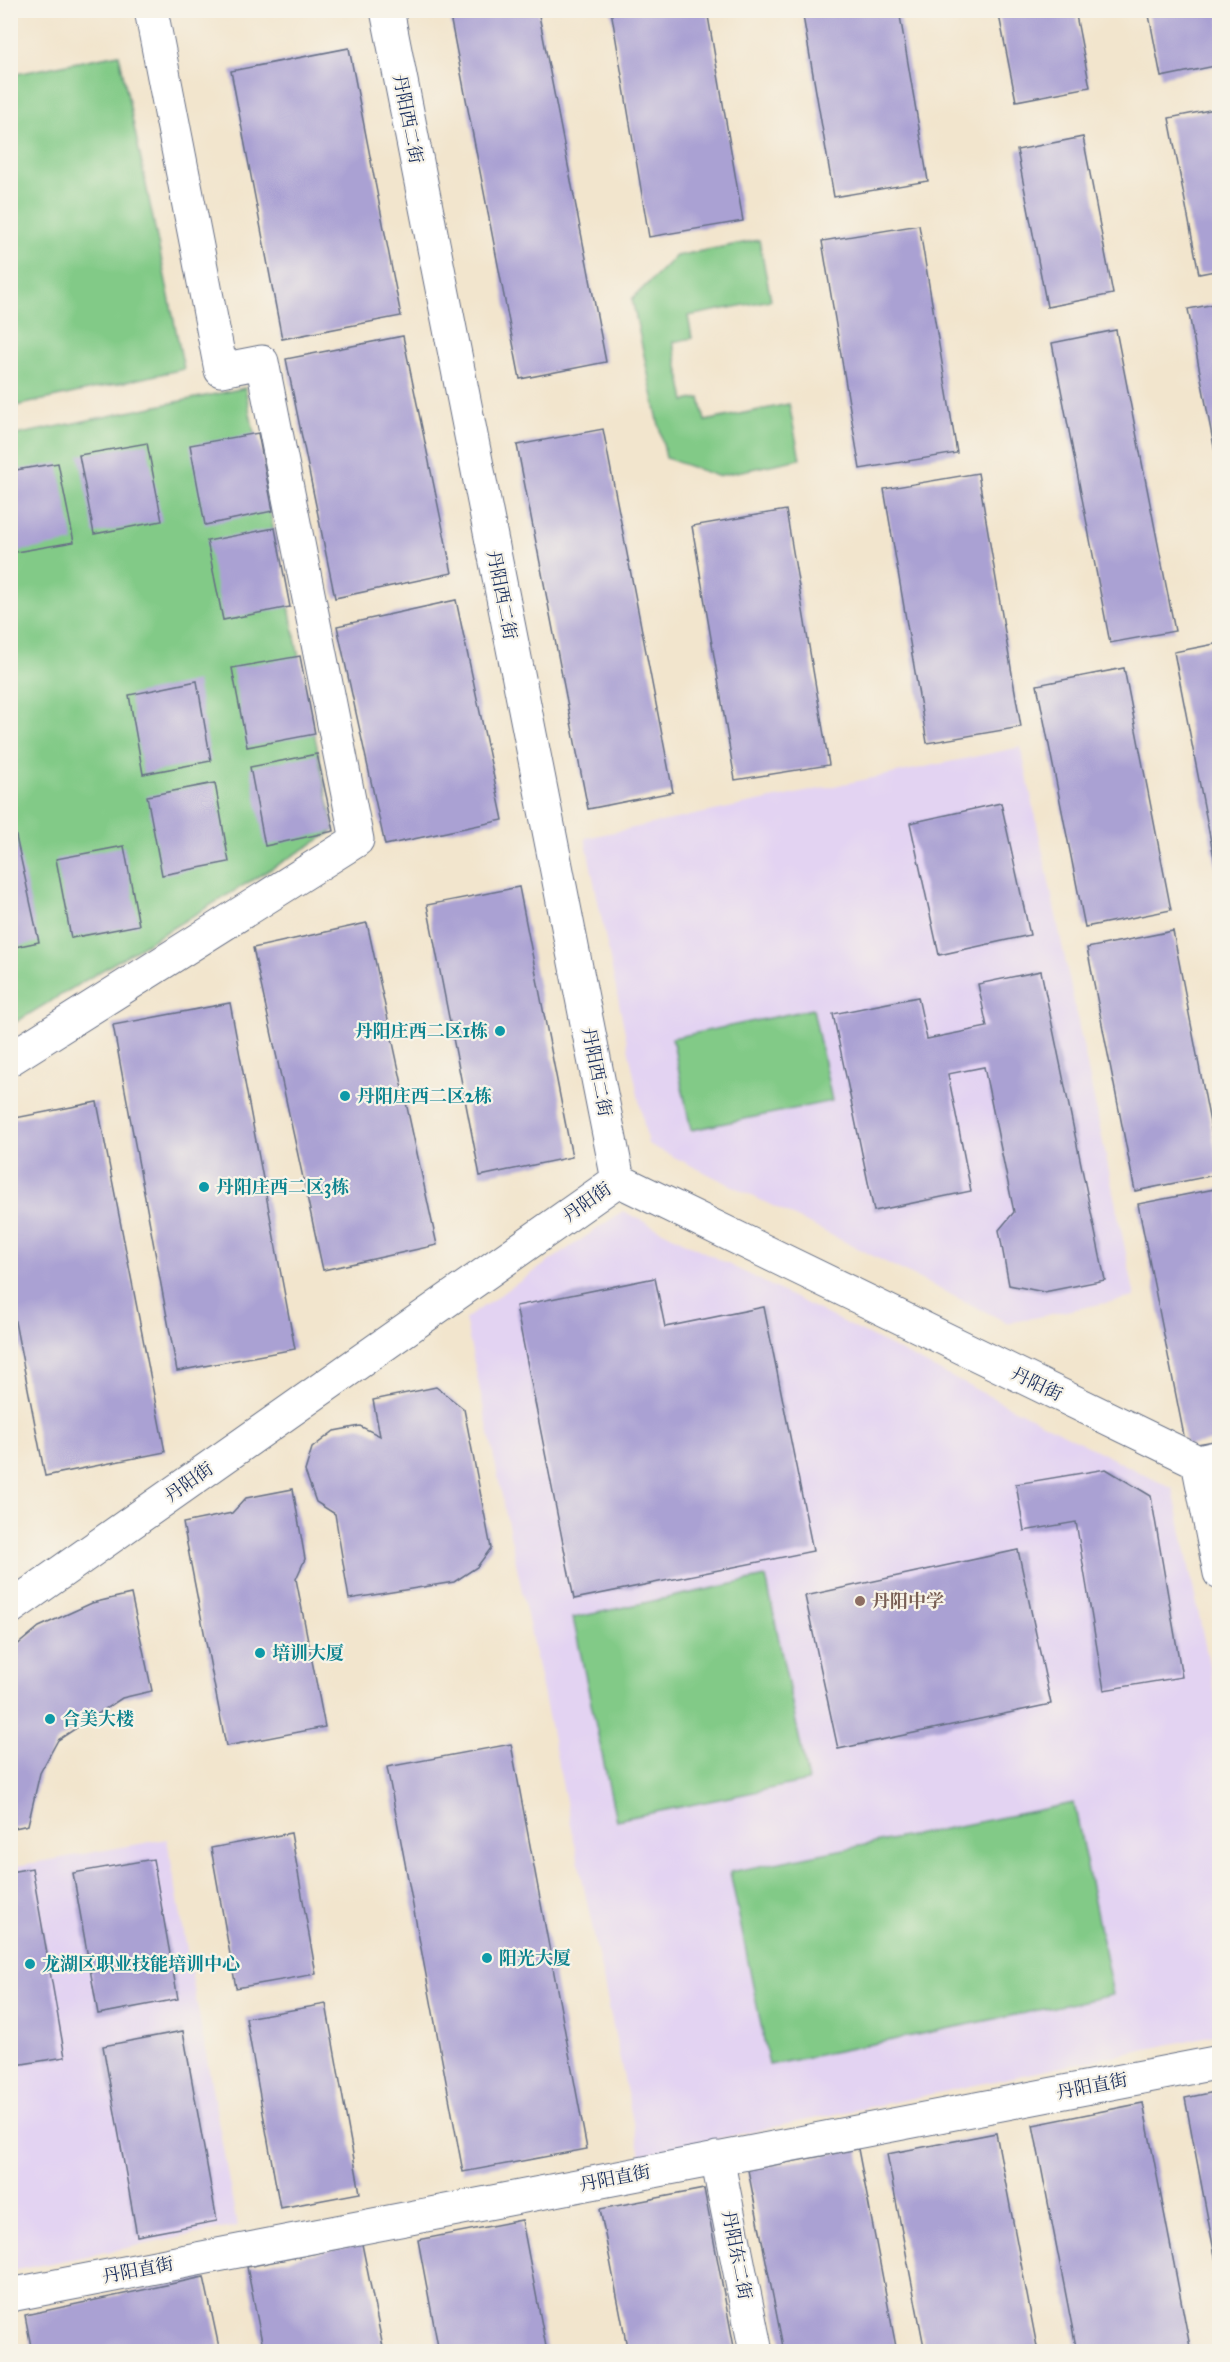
<svg xmlns="http://www.w3.org/2000/svg" width="1230" height="2362" font-family="'IM FELL Great Primer','Noto Serif SC',serif">
	<style>
		.built { fill: #e3d3f2 }
		.green { fill: #82ca87; stroke: #4e7c72; stroke-width: 1.5 }
		.building { fill: #aaa1d3 }
		.lines { fill: none; stroke-linecap: round; stroke-linejoin: round }
		.minor-casing { stroke: #666f85; stroke-width: 35 }
		.minor { stroke: #fff; stroke-width: 33 }
		.culture-dot { fill: #0f9aa8; stroke: #f7f3e8; stroke-width: 2 }
		.education-dot { fill: #8d6e63; stroke: #f7f3e8; stroke-width: 2 }
		.labels { text-anchor: middle; dominant-baseline: central; stroke-width: 4.5; stroke-linejoin: round; paint-order: stroke }
		.street-label { font-size: 18px; fill: #1b2f5e; stroke: #f7f3e8 }
		.culture-label { font-size: 18px; font-weight: bold; fill: #0d838f; stroke: #f7f3e8; text-anchor: start }
		.education-label { font-size: 18px; font-weight: bold; fill: #785e54; stroke: #f7f3e8; text-anchor: start }
	</style>
	<rect width="100%" height="100%" fill="#f7f3e8"/>
	<filter id="ink" filterUnits="userSpaceOnUse"><feTurbulence type="fractalNoise" baseFrequency=".0167" numOctaves="2"/><feDisplacementMap in="SourceGraphic" scale="12" xChannelSelector="R" yChannelSelector="G"/><feConvolveMatrix kernelMatrix="1 2 1 2 8 2 1 2 1" color-interpolation-filters="sRGB"/></filter>
	<filter id="wash" filterUnits="userSpaceOnUse"><feTurbulence type="fractalNoise" baseFrequency=".008" numOctaves="4" result="noise"/><feDisplacementMap in="SourceGraphic" scale="24" xChannelSelector="R" yChannelSelector="G"/><feGaussianBlur stdDeviation="1.35" result="paint"/><feColorMatrix in="noise" values="0 0 0 0 0 0 0 0 0 0 0 0 0 0 0 0 0 1.4 0 .05"/><feComposite in="paint" operator="in"/></filter>
	<g filter="url(#wash)">
		<rect width="100%" height="100%" fill="#f2e5cd"/>
		<path class="built" d="M1021,747L1135,1297L1008,1323L648,1144L585,838Z
			M623,1211L1173,1489L1219,1713V2034L640,2155L465,1319Z
			M167,1839L237,2226L11,2271V1867Z"/>
		<path class="green" d="M119,54L184,369L11,407V75Z
			M759,240L771,300L688,316L692,338L673,342L685,401L700,398L705,421L789,404L800,459L717,476L666,458L632,299L676,256Z
			M245,388L334,831L11,1025V436Z
			M813,1009L832,1101L691,1130L672,1038Z
			M766,1577L808,1781L616,1820L573,1618Z
			M1074,1803L1113,1995L769,2065L730,1872Z"/>
		<g id="blocks">
			<path class="building" d="M477,10H538L606,362L520,379L450,16Z
				M611,10H707L743,221L649,237Z
				M802,10H899L928,181L834,197Z
				M998,10H1075L1090,87L1016,101Z
				M1148,10H1220V65L1161,77Z
				M349,48L401,316L282,339L231,71Z
				M1220,108V270L1199,274L1169,118Z
				M1083,137L1113,294L1047,307L1017,150Z
				M919,225L957,453L860,469L822,241Z
				M1220,303V468H1218L1188,309Z
				M1116,330L1175,631L1110,643L1052,343Z
				M403,336L452,573L335,598L286,359Z
				M603,429L673,792L588,809L517,445Z
				M258,433L273,511L205,525L190,445Z
				M147,443L162,521L94,534L79,455Z
				M58,463L74,542L10,553V471Z
				M978,473L1021,727L927,743L884,489Z
				M786,510L829,765L735,780L692,526Z
				M275,528L290,607L223,620L207,541Z
				M456,600L503,820L385,845L337,626Z
				M1220,643V878H1218L1174,652Z
				M300,656L315,734L247,747L232,668Z
				M1124,668L1171,910L1085,927L1037,685Z
				M197,681L211,761L143,774L129,695Z
				M317,754L334,831L265,846L250,767Z
				M215,783L229,862L162,875L147,796Z
				M1001,803L1030,935L939,955L910,823Z
				M10,809L39,942L10,948Z
				M124,846L139,925L71,938L56,859Z
				M519,887L572,1157L480,1176L427,905Z
				M367,923L437,1245L323,1270L253,948Z
				M1173,931L1220,1174L1135,1191L1087,948Z
				M1041,971L1105,1280L1044,1292L1009,1285L999,1230L1014,1212L984,1067L948,1074L971,1191L874,1211L833,1014L918,997L927,1039L987,1027L978,984Z
				M230,1003L295,1349L177,1371L113,1025Z
				M97,1102L165,1452L45,1476L10,1296V1119Z
				M1220,1188V1440L1186,1446L1138,1204Z
				M655,1278L665,1327L764,1307L813,1551L574,1599L516,1306Z
				M436,1387L464,1409L491,1548L477,1567L454,1582L349,1599L335,1514L316,1502L305,1471L312,1448L334,1431L360,1426L380,1436L373,1400Z
				M1106,1469L1151,1496L1182,1677L1104,1690L1076,1522L1024,1531L1016,1484Z
				M293,1489L305,1559L296,1579L325,1727L226,1746L183,1523L232,1513L246,1498Z
				M1018,1550L1051,1704L838,1749L805,1596Z
				M131,1594L152,1691L122,1698L58,1740L40,1773L28,1825L10,1829V1651L39,1627L92,1603Z
				M511,1744L587,2149L463,2172L387,1767Z
				M291,1833L316,1974L236,1988L211,1848Z
				M153,1859L178,1999L98,2014L73,1873Z
				M32,1868L65,2057L10,2066V1872Z
				M326,2004L360,2193L280,2208L246,2018Z
				M183,2031L217,2221L137,2236L103,2046Z
				M1220,2091V2272H1218L1185,2098Z
				M1143,2103L1191,2352H1077L1033,2125Z
				M996,2133L1038,2352H925L887,2154Z
				M858,2149L897,2352H784L748,2170Z
				M704,2189L735,2352H628L600,2209Z
				M522,2220L547,2352H439L418,2240Z
				M362,2244L384,2352H264L247,2267Z
				M204,2277L220,2352H32L25,2315Z"/>
		</g>
	</g>
	<g filter="url(#ink)">
		<use href="#blocks" fill-opacity="0" stroke="#666f85" stroke-width="1.5"/>
		<g class="lines">
			<g class="minor-casing">
				<path id="minor" d="M387,10L618,1180
					M10,1059L357,840L262,362L221,370L151,10
					M1198,1462L1220,1573
					M10,1608L618,1180L1198,1462L1220,1457
					M717,2158L756,2352
					M10,2295L1220,2062"/>
			</g>
			<use href="#minor" class="minor"/>
		</g>
	</g>
	<g class="culture-dot">
		<circle cx="500" cy="1031" r="6"/>
		<circle cx="345" cy="1096" r="6"/>
		<circle cx="204" cy="1187" r="6"/>
		<circle cx="260" cy="1653" r="6"/>
		<circle cx="50" cy="1719" r="6"/>
		<circle cx="487" cy="1958" r="6"/>
		<circle cx="30" cy="1964" r="6"/>
	</g>
	<circle class="education-dot" cx="860" cy="1601" r="6"/>
	<g class="labels">
		<g class="street-label">
			<text transform="translate(408 119) rotate(79)">丹阳西二街</text>
			<text transform="translate(502 595) rotate(79)">丹阳西二街</text>
			<text transform="translate(597 1072) rotate(79)">丹阳西二街</text>
			<text transform="translate(587 1202) rotate(-35)">丹阳街</text>
			<text transform="translate(1037 1384) rotate(26)">丹阳街</text>
			<text transform="translate(189 1482) rotate(-35)">丹阳街</text>
			<text transform="translate(1092 2086) rotate(-11)">丹阳直街</text>
			<text transform="translate(615 2178) rotate(-11)">丹阳直街</text>
			<text transform="translate(737 2255) rotate(79)">丹阳东二街</text>
			<text transform="translate(138 2270) rotate(-11)">丹阳直街</text>
		</g>
		<g class="culture-label">
			<text x="488" y="1031" text-anchor="end">丹阳庄西二区1栋</text>
			<text x="357" y="1096">丹阳庄西二区2栋</text>
			<text x="216" y="1187">丹阳庄西二区3栋</text>
			<text x="272" y="1653">培训大厦</text>
			<text x="62" y="1719">合美大楼</text>
			<text x="499" y="1958">阳光大厦</text>
			<text x="42" y="1964">龙湖区职业技能培训中心</text>
		</g>
		<g class="education-label">
			<text x="872" y="1601">丹阳中学</text>
		</g>
	</g>
	<rect width="1230" height="2362" fill="none" stroke="#f7f3e8" stroke-width="36"/>
</svg>
